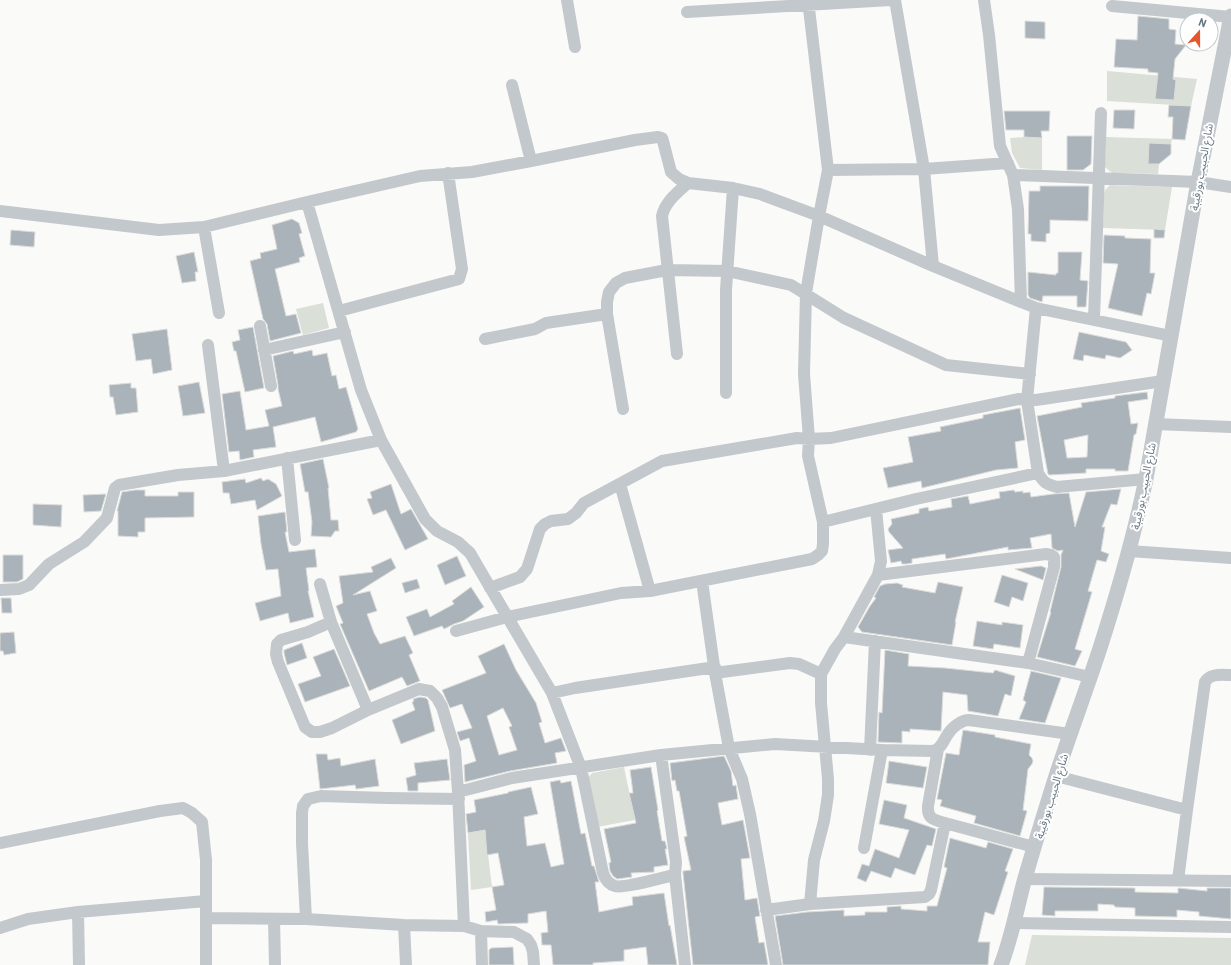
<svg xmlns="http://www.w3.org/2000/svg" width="1231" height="965" font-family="Barlow,'Noto Sans Arabic',sans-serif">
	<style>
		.green { fill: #dadfd7 }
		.building { fill: #aab3b9; stroke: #dcdcda; fill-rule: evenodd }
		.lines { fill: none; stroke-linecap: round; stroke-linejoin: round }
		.minor { stroke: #c3c8cc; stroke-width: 12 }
		.tertiary { stroke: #c3c8cc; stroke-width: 15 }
		.labels { text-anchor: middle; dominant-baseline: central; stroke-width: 4; stroke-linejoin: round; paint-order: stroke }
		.street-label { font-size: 11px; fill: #657683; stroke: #fff }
	</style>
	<rect width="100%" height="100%" fill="#fafaf8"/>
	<path class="green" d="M1107,71L1197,79L1191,106L1107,101Z
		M1024,137L1042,138V170L1020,168L1012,153L1010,138Z
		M1106,137L1172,139L1171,144L1149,143L1148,163L1159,164L1158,174L1112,173L1105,167Z
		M1110,185L1172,187L1165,230L1103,228L1104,193L1105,190Z
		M323,303L329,328L303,335L296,309Z
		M624,767L635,820L597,827L588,778L592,773Z
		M485,830L492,887L471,890L468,833Z
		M1032,935L1231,938V965H1025Z"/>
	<path class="building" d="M1138,16L1169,19V29L1176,30L1175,44L1186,45L1175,59L1173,79L1176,80L1174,100L1155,99L1158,73L1148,72V69L1114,67L1116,39L1137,40Z
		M1025,21L1045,22V39L1025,38Z
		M1169,105L1191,106L1185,140L1172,139L1173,117H1168Z
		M1114,110H1135L1134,129L1113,128Z
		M1004,111H1050L1049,131H1041L1042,138L1024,137V130H1006Z
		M1067,136H1092L1091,164L1083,170H1067Z
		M1149,143L1171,144V154L1159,164H1148Z
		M1040,186H1089L1088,221L1050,220V233L1046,234V242L1031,241V234H1028L1029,191H1040Z
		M292,219L299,223L302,233L299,234L305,256L299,258L300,262L275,269L286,316L296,314L301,333L270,341L267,324L263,319L250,261L261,258L260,253L277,249L272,225Z
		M1154,229L1165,230L1164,238H1154Z
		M11,230L35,232L34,247L10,245Z
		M1104,235L1125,236V238L1151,239L1150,273H1155L1151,294L1147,293L1142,316L1108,308L1118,264L1103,263Z
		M194,252L198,272H195L196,281L182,283L176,256Z
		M1058,252H1082L1080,280L1088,281L1086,307H1077V296H1043L1042,302L1030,298L1028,295V272L1056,275V273H1058Z
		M253,327L264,388L245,392L236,351H234L232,342L240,340L238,330Z
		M167,329L172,370L153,374L151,359L136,361L132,334Z
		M1079,332L1126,342L1132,350L1120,358L1106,355L1105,359L1084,355L1083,361L1073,359Z
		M312,350L313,356L327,353L332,376L336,375L339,389L346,387L358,429L356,432L321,442L315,417L273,427L276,447L253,450L254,457L240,460L239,451L229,452L222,394L240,391L246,430L269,426L265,410L282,406L278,389V385L273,356L293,351L294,354Z
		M199,382L205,413L183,416L178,386Z
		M131,383V388H136L138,412L116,415L113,397H110L109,385Z
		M1147,392L1148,399L1128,402L1131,424L1138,423L1136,434L1134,435L1128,471H1115V469H1086V473L1049,475L1048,474L1037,416L1082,407L1081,403L1115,398V396ZM1088,435L1087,457L1067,458L1064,440Z
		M1020,408L1025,440L1015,442L1018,468L996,470L922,488L921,481L888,488L883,468L913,462L908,437L941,431L940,427L983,418V415Z
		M323,459L329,488H328L331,520H338L339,531H335L331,537L311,536L312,522L308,492H305L300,464Z
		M261,478L263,481L268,479L276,484L282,496L257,510L255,500L231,504L229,493H223L222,482L245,479L246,483Z
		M391,484L401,514L411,509L428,539L405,550L386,510L373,515L367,499L372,498L370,492Z
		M1121,489L1117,505L1111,504L1102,527H1105L1101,551L1109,554L1106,562L1097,560L1088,591L1092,592L1075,649L1082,651L1075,666L1037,657L1051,612H1050L1061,567V555L1063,550L1058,551L1052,548L1051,534L1030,538L1032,548L1008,550V547L946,559L945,554L912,559V563L907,564H902L901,561L891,563L888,550L903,548L889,532L888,529L892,524L891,519L919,513V509L928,507L929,511L952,507L951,499L968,496L970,504L1000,498L999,492L1014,490L1015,492L1023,491V493L1030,492L1031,497L1053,494L1069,493L1075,527L1086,492Z
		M135,490H145V496H178V492H194V517L145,518V532H138V537L118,536V511H117L122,492Z
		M106,494L101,511L84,512L83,495Z
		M33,504L62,505L61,527L33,525Z
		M285,512L287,532H285L289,552L315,549L317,567L306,568L309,591H308L314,617L290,623L288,613L260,621L255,603L281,596L278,569L266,570L261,544L258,516Z
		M3,555H23V579L17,582H3Z
		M457,556L466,576L445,585L437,565Z
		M391,558L396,568L353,595L370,591L377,611L367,614L374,633L380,644L405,636L413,653L409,655L420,681L407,686L402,677L369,691L340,624L343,623L336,606L343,603L339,576L373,572L371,567Z
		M1041,566L1046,568L1043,580L1015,569Z
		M1002,575L1028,583L1023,601L1012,597L1009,607L994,602Z
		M417,579L420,588L405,593L402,583Z
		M938,582L963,587L955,622H956L952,645L862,632L858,627L870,606L876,598L874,597L880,586L885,584L897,583L903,585L902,587L935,593Z
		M471,587L484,607L463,621L454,624L444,629L442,626L414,636L406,617L427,609L430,617L454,604L452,601Z
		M1,598H11L12,613H2Z
		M977,621L1002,625V622L1023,625L1020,648L994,644L993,649L973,646Z
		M14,632L16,653L4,655L3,651H0V633Z
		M302,643L307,658L287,665L284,653V650Z
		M504,644L516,670L536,703L542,722L539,723L545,743L561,738L566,751L555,753L557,763L510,771L465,782L464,765L476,761L469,738L460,741L457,732L472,728L462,704L450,708L442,690L486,673L478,656ZM503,708L512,726L509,727L517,750L499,755L487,716Z
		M334,649L350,686L305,702L298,684L321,676L313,657Z
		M885,650L909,654L908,666L945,668L993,673L995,670L1015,676L1011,696L1005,694L998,716L968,711L967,695L943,692L941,731L910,729V732L902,731V743L878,742L879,712L882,713Z
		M1031,671L1061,678L1045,723L1019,719L1026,702L1023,700Z
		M420,697L426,698L428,700L435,731L401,744L392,720L415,710L412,702L414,701L413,699Z
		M963,730L995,735V737L1031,744L1029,755L1032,758L1033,761L1032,764L1028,769L1023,810L1027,811L1020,836L974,823L976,816L940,806L942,800L937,799L946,753L959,755Z
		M316,754H327L328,760L340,758L341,766L375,759L379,786L356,789L355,785L320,789Z
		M724,756L731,771L733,786L736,785L738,799L718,803L722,825L743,820L750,858L741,859L745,900L757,898L760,916L755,917L759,943L764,942L768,965H693L683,873V871L691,870L684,837L687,836L679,791H677L675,780L672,781L670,763Z
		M447,759L450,780L418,783V791H408L406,778L416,775L414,763Z
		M889,761L927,767L923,788L886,783Z
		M651,767L658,810L657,811L662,841H665L667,849H665L668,865L654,867V872L631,873L632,877L617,879L613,876L610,871L609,863L611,862L604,829L636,823L629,793H633L630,770Z
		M560,780L561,783L571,781L581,834L585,833L592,866H594L599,882H595L599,912L633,905L632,897L664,893L669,926L670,925L677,965H648L646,947L624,950V961L593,963V965H553L551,945H542L541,933L548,932L546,911L528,914V923L498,924L497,920L486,922L485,912L496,910L492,887L504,885L498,853L487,855L485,830L468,833L466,814L476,812L474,800L508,793V792L531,787L538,814L524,817L527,846L545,843L551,867L564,864L550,782Z
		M884,800L907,805L904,818L936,829L932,846L927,845L915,875L895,868L891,878L871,871L866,882L857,878L862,864L869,866L875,849L899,858L909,830L879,824Z
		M950,838L986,848L988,842L1013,849L1005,871L1008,872L994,915L985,912L978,942H990L988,965H783L775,916L807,912L844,910V916L865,915V912H887V907L901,906V909L927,911V906H937L947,868L944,867Z
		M1044,887L1135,888V892L1178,893V888L1207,891V888H1231V919L1199,916V912L1177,910V917L1135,916V908L1115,907L1114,905L1098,904V911H1055V916L1042,915Z
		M513,947L514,965H489V950L491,948Z"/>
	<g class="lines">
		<path class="minor" d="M567,0L575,47
			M895,0L924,169L933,266
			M984,0L989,35L1000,146L1013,175L1018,209L1021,302
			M1112,6L1231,17
			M687,12L891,0
			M512,85L531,161
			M828,170L924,169L1008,163
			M1013,175L1198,182L1231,187
			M307,202L361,390L381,440L425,519L437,531L458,542L470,553L552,693L581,768L603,873C605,879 608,884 615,886C624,889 663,877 675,875
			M0,211L159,230L204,227L307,202L420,176L472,172L531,161L635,140L658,137L662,138L663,141L671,172L679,179L688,183L733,188L760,194L819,216L933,266L1036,308L1171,336
			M204,227L219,313
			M1036,308L1027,400L1038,473C1044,483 1046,484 1057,487L1146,479
			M339,311L459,279L462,269L448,173
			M1094,319L1101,113
			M260,326L271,386
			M485,339L535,329L546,323L607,314
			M208,345L224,471
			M264,350L345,332
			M677,354L662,216C665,202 678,192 688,183
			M726,393V290L733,188
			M623,409L607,314V302L609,292L616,283L625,278L667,270L727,271L791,285L844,318L946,365L1030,374
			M1155,424L1231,427
			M287,458L295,540
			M620,484L650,591
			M823,522L916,499L1038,473
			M1129,551L1231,558
			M878,575L1046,554L1051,555L1054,557V567L1028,663
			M702,581L715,673L729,748L742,779L750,814L776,965
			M320,584L331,622L308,632L281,640L277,644L276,654L278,662L305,727L312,732H320L332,728L368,710L419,689L430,691L437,698L442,707L455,750L458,792L464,926
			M490,588L520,577L527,569L540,529L545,524L551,521L568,519L576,513L584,503L662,461L797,438L809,439L831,438L1018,399L1036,400L1163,381
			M0,590L19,589L29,585L49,564L84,542L107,518L115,488L119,485L178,475L224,471L381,440
			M331,622L368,710
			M456,631L507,617L621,593L650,591L812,559L818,555L822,551L823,544V522L808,456L809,439L804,374L806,293L819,216L828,170L808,0
			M844,637L1028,663L1090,677
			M715,673L790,663L799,664L821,674
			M552,693L575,688L715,667
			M938,749L928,806C927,819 934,820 945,823L1034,847
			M870,750L875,641
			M661,755L676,862L675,875L685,965
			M1056,776L1187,810
			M458,792L512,778L661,755L775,744L882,750L933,751C942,748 943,741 948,734C952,727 962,720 969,720L1070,734
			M0,843L160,811L183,808L192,813L202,822L206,860V965
			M864,848L882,750
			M1025,879L1231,881
			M1178,880L1187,810L1205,682C1210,673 1222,675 1231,675
			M810,904L814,860L824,821L828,795V779L821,703V674L835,649L844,637L878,575L881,561L876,509
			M766,910L810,904L925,897L929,894L931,890L945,823
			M78,912L79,965
			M206,918L306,919L404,925L464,926L481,931L514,932L527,939L531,945L533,952L534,965
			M274,919L275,965
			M306,919L302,843V813L303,806L308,799L321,796L387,798L459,799
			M1014,923L1231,927
			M404,925L406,965
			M0,928L28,919L78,912L206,901
			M481,931L482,965"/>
		<path class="tertiary" d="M1001,965C1012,937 1017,907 1025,878C1035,844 1045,810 1056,776C1070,733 1086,691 1100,648C1118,592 1134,536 1146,479L1198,182L1231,16"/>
	</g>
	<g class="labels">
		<g class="street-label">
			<text transform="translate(1201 167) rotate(-80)">شارع الحبيب بورقيبة</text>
			<text transform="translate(1143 486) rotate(-79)">شارع الحبيب بورقيبة</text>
			<text transform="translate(1051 796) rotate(-73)">شارع الحبيب بورقيبة</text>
		</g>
	</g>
	<g transform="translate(1199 32) rotate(21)"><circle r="19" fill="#ffffff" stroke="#c1c8cd"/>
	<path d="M0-3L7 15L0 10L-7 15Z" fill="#e4572e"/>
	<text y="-6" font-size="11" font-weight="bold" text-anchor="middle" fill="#657683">N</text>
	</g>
</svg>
